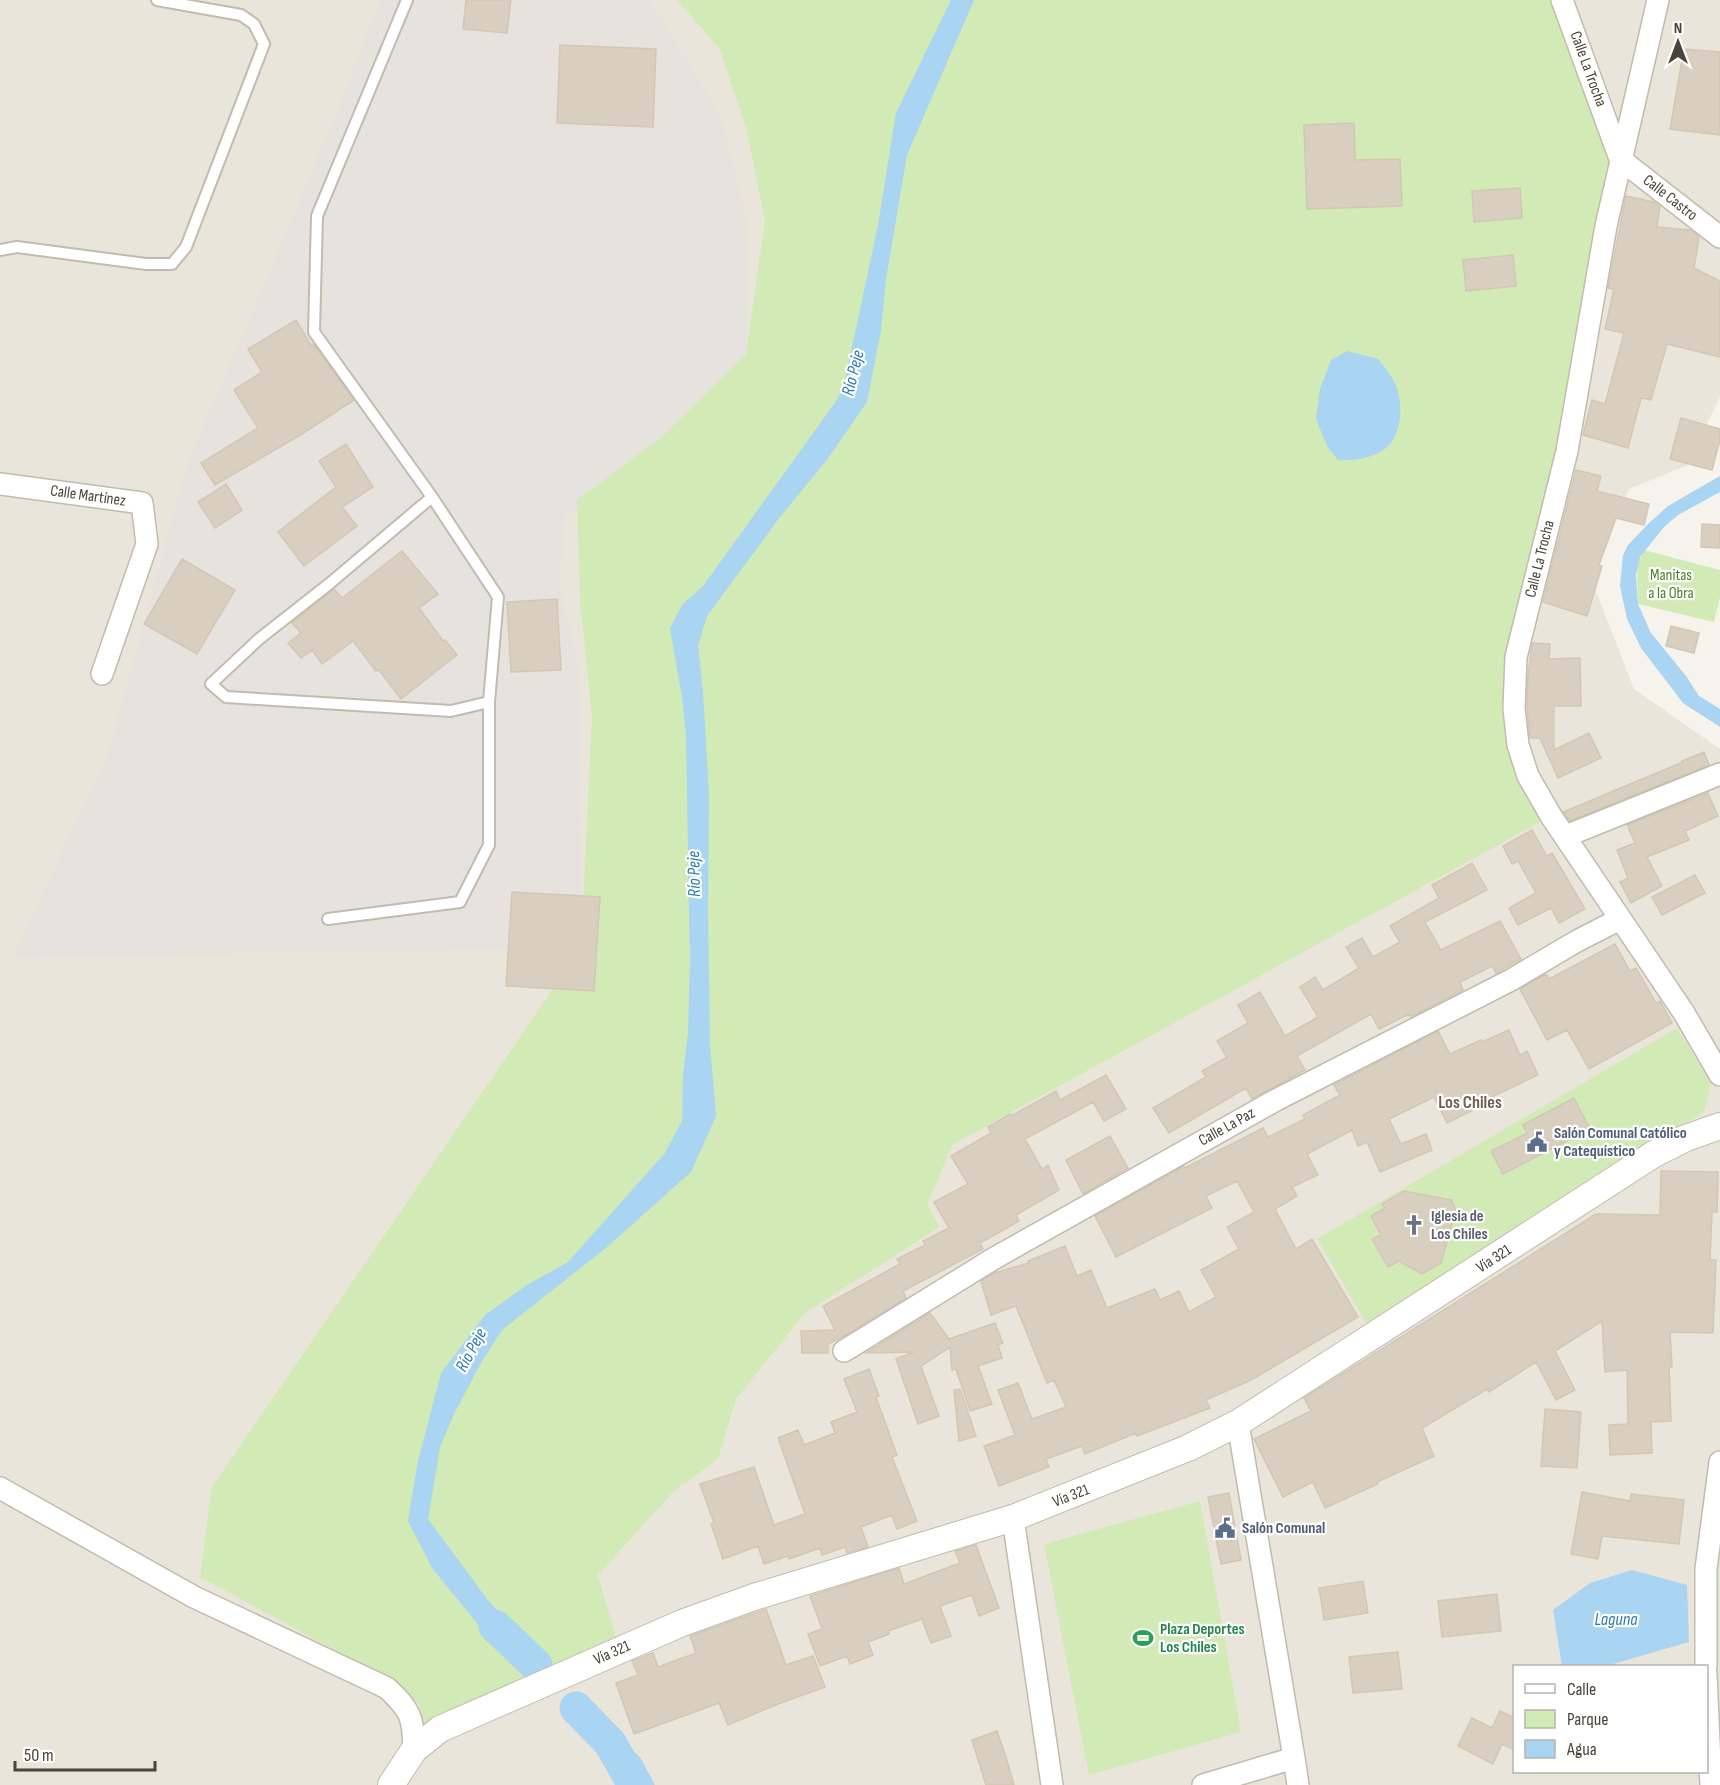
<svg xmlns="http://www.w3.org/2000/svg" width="1720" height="1785" font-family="'Sofia Sans Condensed',sans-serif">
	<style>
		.residential { fill: #eae5da; fill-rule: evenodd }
		.industrial { fill: #e6e2dd }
		.green { fill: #d2eab5 }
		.water { fill: #a9d4f2 }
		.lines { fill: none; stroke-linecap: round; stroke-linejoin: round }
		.river { stroke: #a9d4f2; stroke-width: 33 }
		.building { fill: #d8cfc1; stroke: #d3c7b4; stroke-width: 1.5 }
		.service-casing { stroke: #c2bbae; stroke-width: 14 }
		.minor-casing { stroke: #c2bbae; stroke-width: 24 }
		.tertiary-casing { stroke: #c2bbae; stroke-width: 28 }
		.service { stroke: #fff; stroke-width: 10 }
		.minor { stroke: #fff; stroke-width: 21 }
		.tertiary { stroke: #fff; stroke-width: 26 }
		.labels { text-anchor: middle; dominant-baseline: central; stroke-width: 4.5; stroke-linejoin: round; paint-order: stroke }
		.street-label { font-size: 16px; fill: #4b4439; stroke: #fff }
		.park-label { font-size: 16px; fill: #4a7f2a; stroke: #fff }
		.service-label { font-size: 16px; font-weight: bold; fill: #4e5e75; stroke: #fff; text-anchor: start }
		.worship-label { font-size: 16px; font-weight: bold; fill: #5b616d; stroke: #fff; text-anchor: start }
		.leisure-label { font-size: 16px; font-weight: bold; fill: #27864d; stroke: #fff; text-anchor: start }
		.water-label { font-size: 18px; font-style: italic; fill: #2e7ab2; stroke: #fff }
		.neighbourhood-label { font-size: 18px; font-weight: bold; fill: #6e6250; stroke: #fff }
	</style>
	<rect width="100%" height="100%" fill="#f6f3ec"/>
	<path class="residential" d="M0,0H1720V396L1688,465L1629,489L1589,573L1634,689L1720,749V1785H0ZM1514,1666H1706V1772H1514Z"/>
	<path class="industrial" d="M380,0H650L721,117L746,217L748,398L564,515L560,588L580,670L581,948L13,957L108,754L188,461L253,311L338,109Z"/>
	<path class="green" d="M677,0H1562L1620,159L1514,708L1551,816L952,1145L927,1205L940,1227L805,1313L736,1399L718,1459L673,1492L598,1575L617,1642L429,1744L419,1704L396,1683L200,1577L212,1487L581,948L592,717L580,601L577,500L663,436L746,354L765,220L746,126L719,48Z
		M1644,550L1720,570V597L1714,622L1638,604L1637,564Z
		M1677,1028L1711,1083L1704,1112L1367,1324L1317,1239Z
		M1200,1501L1241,1732L1089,1775L1044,1544Z"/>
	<path class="water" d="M951,0H974L907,155L886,279L881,330L867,402L826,461L780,517L707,616L698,646L703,692L709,796L708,914L710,1045L716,1116L691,1172L607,1247L502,1330L482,1361L454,1414L440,1447L428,1519L487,1599L517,1633L526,1657L502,1654L432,1568L408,1521L418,1461L441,1373L485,1315L527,1285L568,1262L665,1153L682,1121L683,1074L688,1033L690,961L686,735L682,697L670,628L682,605L703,586L837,400L844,385L878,225L896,113Z
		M1347,351L1378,359C1384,367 1393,376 1396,386C1403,403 1402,429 1390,444C1378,458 1355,461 1338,460L1327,446L1316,419L1320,389L1331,360Z
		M1720,476V492L1678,515L1664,527L1640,557L1636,575L1638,604L1651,633L1686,676L1699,696L1720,709V727L1683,703L1641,648L1627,619L1620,586L1623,555L1628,545L1648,524L1668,506Z
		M1632,1570L1687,1585L1689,1642L1606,1666H1562L1553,1610L1590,1583Z
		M582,1714L599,1722L640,1757L655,1785H624L613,1764L581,1726Z"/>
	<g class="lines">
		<path class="river" d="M495,1626L536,1665
			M576,1708L610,1743L634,1785"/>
	</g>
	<path class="building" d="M466,0H511L507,33L463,29Z
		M560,45L656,49L653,127L557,123Z
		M1684,49L1720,52V135L1670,129Z
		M1354,123L1355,160L1400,159L1402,206L1307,209L1304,125Z
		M1520,188L1522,218L1474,222L1472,191Z
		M1626,196L1654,202L1660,207L1657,227L1690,230L1697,235L1699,238L1694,268L1720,281V357L1667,344L1651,400L1641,398L1628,448L1583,435L1592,400L1605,404L1624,333L1605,329L1614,289L1608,288Z
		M1513,255L1516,286L1466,291L1463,260Z
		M296,320L311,345L313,344L354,400L302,434L215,485L201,463L258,428L234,390L262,372L248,349Z
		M1681,418L1720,429V440L1712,470L1670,459Z
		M346,444L373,487L342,507L357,526L304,566L278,532L336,487L319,461Z
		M1576,470L1601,476L1597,491L1649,504L1644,525L1616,518L1599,565L1602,566L1587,616L1543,602Z
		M226,484L242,510L215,528L198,502Z
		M1702,524L1720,525V548L1701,547Z
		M402,551L438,594L419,608L443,641L445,640L457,655L401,699L379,670L376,671L353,641L322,664L312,650L301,658L288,643L301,633L292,623L334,589L342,598Z
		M182,559L235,590L197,654L144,624Z
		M557,599L561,670L511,672L507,602Z
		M1671,626L1699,633L1694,653L1666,646Z
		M1532,643L1550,644L1549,659L1580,658L1581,706H1554V750L1589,733L1601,758L1558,778L1540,738H1530L1527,708L1528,675Z
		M1704,752L1709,765L1570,821L1563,812L1683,762L1682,761Z
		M1708,793L1718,816L1685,831L1689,840L1647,857L1662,886L1631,903L1620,882L1628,878L1617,850L1635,843L1627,825Z
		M1532,830L1547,856L1552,853L1585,909L1559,923L1551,908L1518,925L1509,908L1536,893L1518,861L1512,864L1503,846Z
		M1472,863L1487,890L1425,922L1441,950L1500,921L1521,959L1496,973L1492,966L1460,982L1463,990L1411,1017L1409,1014L1379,1029L1371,1014L1297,1056L1305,1070L1252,1099L1246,1088L1169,1133L1153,1108L1206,1077L1202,1071L1227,1057L1217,1041L1248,1023L1238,1005L1260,992L1285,1036L1318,1017L1300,987L1315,977L1323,990L1359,968L1346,947L1362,938L1373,957L1400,942L1390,926L1439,898L1432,885Z
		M1695,875L1705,893L1662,915L1652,897Z
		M512,892L600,897L594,991L506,986Z
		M1615,944L1630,971L1636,968L1656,1003L1660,1001L1672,1023L1589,1069L1567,1030L1547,1040L1520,989L1546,974L1549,979Z
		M1509,1030L1520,1055L1527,1051L1538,1075L1471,1107L1473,1110L1447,1123L1434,1097L1389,1119L1401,1144L1426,1134L1432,1150L1380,1172L1367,1142L1358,1146L1352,1130L1307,1154L1318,1175L1292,1187L1297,1196L1275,1209L1296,1249L1312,1239L1358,1317L1251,1380L1206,1400L1210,1408L1137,1436L1136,1433L1085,1454L1082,1446L1046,1459L1049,1467L999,1486L984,1446L1015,1435L998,1390L1018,1383L1032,1419L1066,1407L1054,1380L1047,1383L1016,1306L991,1315L981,1281L994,1273L1029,1263L1028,1261L1065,1246L1077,1276L1091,1270L1107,1308L1155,1289L1160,1300L1179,1291L1189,1312L1216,1297L1201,1270L1239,1249L1227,1227L1254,1212L1237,1181L1206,1196L1212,1208L1116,1257L1095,1216L1184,1166L1185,1168L1263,1128L1268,1137L1305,1119L1303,1115L1340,1095L1334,1085L1438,1031L1450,1054L1481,1040L1482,1042Z
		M1106,1075L1126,1109L1104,1121L1093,1102L1025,1139L1042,1169L1048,1165L1059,1190L1016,1215L1019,1221L980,1243L983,1249L903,1291L906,1298L846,1335L828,1344V1353H802L801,1331L835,1330L823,1306L900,1264L897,1259L925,1245L923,1241L949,1228L934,1202L968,1184L951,1156L991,1133L988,1127L1010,1114L1011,1116L1056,1091L1060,1100Z
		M1574,1098L1590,1129L1503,1174L1491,1151L1527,1133L1523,1125Z
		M1110,1136L1128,1168L1083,1194L1066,1160Z
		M1661,1171L1718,1172L1717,1212H1712L1710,1260H1716L1713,1333L1670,1332L1672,1367H1669L1671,1421L1651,1422L1652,1453L1610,1455L1609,1425L1628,1424L1627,1370L1605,1372L1602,1321L1555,1351L1575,1390L1556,1400L1536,1362L1489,1392L1487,1389L1422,1428L1434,1456L1377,1482L1378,1484L1325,1508L1313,1482L1283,1497L1254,1439L1311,1411L1304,1398L1596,1214L1660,1215Z
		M1404,1191L1451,1200L1456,1210L1441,1263L1422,1274L1399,1261L1388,1267L1372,1239L1381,1235L1371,1216L1385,1208L1382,1204Z
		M930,1313L949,1339L995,1323L1003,1343L998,1345L1002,1358L978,1366L992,1404L970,1411L956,1369L952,1370L950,1347L921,1366L939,1416L918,1424L896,1359L914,1352L866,1353Z
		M869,1369L879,1396L876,1397L897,1455L892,1457L917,1521L897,1529L892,1515L861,1527L868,1547L847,1553L845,1547L822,1555L820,1548L789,1559L788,1556L764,1564L758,1546L723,1559L711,1524L714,1523L700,1484L754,1467L774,1525L805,1514L778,1438L798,1430L804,1445L835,1433L831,1422L857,1412L844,1379Z
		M960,1389L976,1436L959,1441L954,1390Z
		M1545,1409L1581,1412L1577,1468L1541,1466Z
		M1582,1492L1630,1501L1631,1494L1684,1500L1679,1544L1602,1536L1598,1559L1571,1554Z
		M1229,1493L1241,1560L1221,1564L1208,1497Z
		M976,1545L999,1608L979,1616L972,1595L940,1606L951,1636L931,1643L922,1619L888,1631L889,1634L868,1642L873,1655L850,1664L847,1656L820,1666L808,1634L822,1629L810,1596L899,1568L904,1584L960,1563L955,1551Z
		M1363,1581L1368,1613L1324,1620L1319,1588Z
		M1497,1594L1501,1631L1442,1637L1438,1601Z
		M766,1609L786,1665L813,1656L825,1687L778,1704L728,1725L719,1703L634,1734L616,1683L638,1675L632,1661L653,1653L658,1667L696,1653L690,1636Z
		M1398,1652L1402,1689L1353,1693L1349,1657Z
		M1500,1711L1515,1718V1750L1502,1744L1493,1764L1458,1746L1472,1718L1492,1728Z
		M997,1731L1006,1757L1014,1785H986L972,1740Z"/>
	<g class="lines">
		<g class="service-casing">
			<path id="service" d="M0,250L17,247L146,264H172L186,247L264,44L254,24L241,15L157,0
				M432,497L329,584L259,639L211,684L226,697L451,711L489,702
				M328,919L460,902L489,845V702L498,597L432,497L314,332L317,216L407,0"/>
		</g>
		<g class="minor-casing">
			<path id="minor" d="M1562,0L1620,159
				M1658,0L1606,226L1567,451L1516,657L1514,708L1518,745L1528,776L1551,816L1684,1013L1720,1075
				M1620,159L1720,237
				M0,484L142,503L147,544L102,674
				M1566,836L1720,774
				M844,1351L993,1259L1276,1100L1511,980L1577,941L1620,919
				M0,1488L194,1597L387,1688C411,1711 413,1716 414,1750
				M1013,1518L1052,1785
				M1706,1666V1569L1720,1462
				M1706,1674L1711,1785
				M1294,1758L1298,1785
				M1203,1785L1294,1758L1238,1423"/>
		</g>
		<g class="tertiary-casing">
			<path id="tertiary" d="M391,1785L414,1750L440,1729L682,1623L754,1597L1013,1518L1188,1448L1238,1423L1654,1154L1686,1138L1720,1126"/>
		</g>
		<use href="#service" class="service"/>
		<use href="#minor" class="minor"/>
		<use href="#tertiary" class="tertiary"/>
	</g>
	<defs>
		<g id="civic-bare" transform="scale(1.62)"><path d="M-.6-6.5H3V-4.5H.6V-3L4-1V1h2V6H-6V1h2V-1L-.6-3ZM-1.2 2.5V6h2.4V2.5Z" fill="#5c6f8a" stroke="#fff" stroke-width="2.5" paint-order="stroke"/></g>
		<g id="church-bare" transform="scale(1.62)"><path d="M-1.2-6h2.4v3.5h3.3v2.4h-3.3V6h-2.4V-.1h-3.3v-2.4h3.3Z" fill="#6b7280" stroke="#fff" stroke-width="2.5" paint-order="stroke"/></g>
		<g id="stadium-bare" transform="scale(1.62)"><path d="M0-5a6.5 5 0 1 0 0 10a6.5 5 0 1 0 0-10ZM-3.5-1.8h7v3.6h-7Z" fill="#2e9e5b" stroke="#fff" stroke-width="2.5" paint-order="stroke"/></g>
	</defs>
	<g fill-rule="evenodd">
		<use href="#civic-bare" x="1537" y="1142"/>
		<use href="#church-bare" x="1414" y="1225"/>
		<use href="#civic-bare" x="1225" y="1528"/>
		<use href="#stadium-bare" x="1143" y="1638"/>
	</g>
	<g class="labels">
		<g class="street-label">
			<text transform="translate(1588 69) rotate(70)">Calle La Trocha</text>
			<text transform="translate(1670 198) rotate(38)">Calle Castro</text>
			<text transform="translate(88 496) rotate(8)">Calle Martínez</text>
			<text transform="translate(1540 559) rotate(-76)">Calle La Trocha</text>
			<text transform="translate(1227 1127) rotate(-29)">Calle La Paz</text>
			<text transform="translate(1494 1259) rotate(-33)">Vía 321</text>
			<text transform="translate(1071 1496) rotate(-21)">Vía 321</text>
			<text transform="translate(612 1653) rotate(-24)">Vía 321</text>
		</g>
		<g class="park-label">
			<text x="1671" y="575">Manitas<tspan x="1671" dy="18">a la Obra</tspan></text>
		</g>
		<g class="service-label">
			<text x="1554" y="1133">Salón Comunal Católico<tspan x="1554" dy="18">y Catequístico</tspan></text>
			<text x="1242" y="1528">Salón Comunal</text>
		</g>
		<g class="worship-label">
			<text x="1431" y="1216">Iglesia de<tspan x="1431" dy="18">Los Chiles</tspan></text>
		</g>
		<g class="leisure-label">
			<text x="1160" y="1629">Plaza Deportes<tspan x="1160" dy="18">Los Chiles</tspan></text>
		</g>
		<g class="water-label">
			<text transform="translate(853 373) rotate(-76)">Río Peje</text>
			<text transform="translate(694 874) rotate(-91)">Río Peje</text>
			<text transform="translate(471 1350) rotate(-62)">Río Peje</text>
			<text x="1616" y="1619">Laguna</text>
		</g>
		<g class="neighbourhood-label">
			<text x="1470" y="1102">Los Chiles</text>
		</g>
	</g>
	<rect x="1513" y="1665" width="195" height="108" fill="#ffffff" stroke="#b7b4b0" stroke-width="1.5"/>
	<rect x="1525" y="1684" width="30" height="9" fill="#ffffff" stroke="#b7b4b0" stroke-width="1.5"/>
	<text x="1567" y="1695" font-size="18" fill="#4b4439">Calle</text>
	<rect x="1525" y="1710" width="30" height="18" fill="#d2eab5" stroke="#b7b4b0" stroke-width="1.5"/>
	<text x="1567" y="1725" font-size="18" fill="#4b4439">Parque</text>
	<rect x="1525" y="1740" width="30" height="18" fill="#a9d4f2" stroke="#b7b4b0" stroke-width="1.5"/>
	<text x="1567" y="1755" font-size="18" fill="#4b4439">Agua</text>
	<g transform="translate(1678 42)" stroke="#ffffff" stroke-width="4.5" paint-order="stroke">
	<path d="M0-4.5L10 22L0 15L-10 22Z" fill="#4b4439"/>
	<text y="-9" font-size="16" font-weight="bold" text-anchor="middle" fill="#4b4439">N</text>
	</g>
	<path d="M15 1761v9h140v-9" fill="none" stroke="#4b4439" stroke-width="3"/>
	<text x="24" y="1761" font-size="18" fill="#4b4439" stroke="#ffffff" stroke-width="4.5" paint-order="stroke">50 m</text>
</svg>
